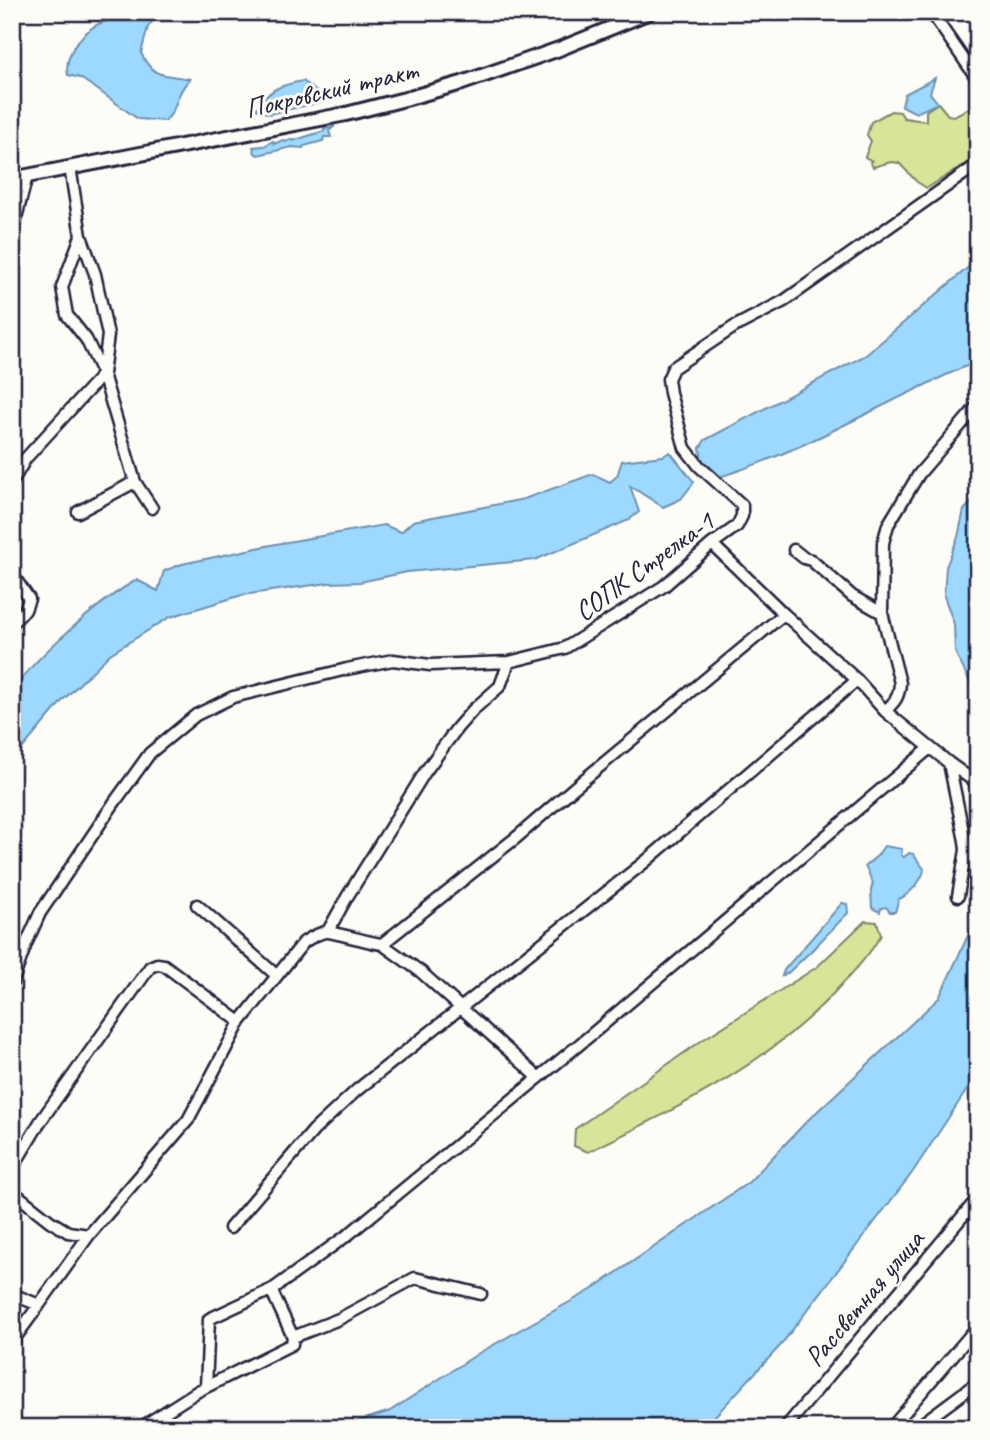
<svg xmlns="http://www.w3.org/2000/svg" width="990" height="1440" font-family="Caveat,sans-serif">
	<style>
		.green { fill: #d7e598; stroke: #7c846a; stroke-width: 2 }
		.water { fill: #9dd9fe; stroke: #6c90b0; stroke-width: 2 }
		.lines { fill: none; stroke-linecap: round; stroke-linejoin: round }
		.minor-casing { stroke: #22223b; stroke-width: 15 }
		.major-casing { stroke: #22223b; stroke-width: 18 }
		.minor { stroke: #fdfcf7; stroke-width: 10 }
		.major { stroke: #fdfcf7; stroke-width: 12 }
		.labels { text-anchor: middle; dominant-baseline: central; stroke-width: 6; stroke-linejoin: round; paint-order: stroke }
		.street-label { font-size: 28px; fill: #22223b; stroke: #fdfcf7 }
	</style>
	<rect width="100%" height="100%" fill="#fdfcf7"/>
	<filter id="ink" filterUnits="userSpaceOnUse"><feTurbulence type="fractalNoise" baseFrequency=".0143" numOctaves="2"/><feDisplacementMap in="SourceGraphic" scale="14" xChannelSelector="R" yChannelSelector="G"/><feConvolveMatrix kernelMatrix="1 2 1 2 8 2 1 2 1" color-interpolation-filters="sRGB"/></filter>
	<g filter="url(#ink)">
		<path class="green" d="M938,103L948,115L954,116L977,104L978,153L967,163L927,188L917,182L899,163L891,162L873,167L870,162L872,161L865,157L871,141L867,135L871,122L891,111L900,112L904,118L926,121V111Z
			M865,921L877,922L881,935C870,954 856,969 841,985C772,1063 680,1107 588,1152L574,1146L575,1129L704,1039L817,967Z"/>
		<path class="water" d="M107,12H160L148,27L141,53C153,79 164,74 190,79C174,95 179,108 165,121L138,119L98,90L80,78L68,75C63,53 86,26 107,21Z
			M935,78L930,93L938,103L916,113L902,106L905,94Z
			M303,81L317,92L321,102L269,114L256,109C269,89 280,85 303,81Z
			M335,126L329,131L331,137H324L323,141L304,146L303,148L292,147L258,155L255,153L253,147L264,146L273,141L274,144L283,140L286,142L290,139L292,141L324,131V127L327,129Z
			M978,259V361C889,398 811,449 719,477L702,463L700,448L705,440L866,355Z
			M670,452L694,482L681,499L663,507L630,486L639,512L629,520L535,560L407,572L360,582L328,583L242,595L170,617L110,654L63,700L12,761C12,748 9,700 14,691C29,661 106,596 137,580L158,591L164,571L182,564L276,544L384,525L401,532L413,521L524,499L593,474L610,482L617,476L622,461L663,456Z
			M978,495V698L955,652L954,624L944,596L946,567L958,537L964,510Z
			M884,846L902,849L901,855L904,857L909,853L913,854L924,869C923,880 909,895 899,899L895,912H890L886,907L881,908L880,912L872,908L871,890L873,883L865,866L877,856Z
			M842,903L847,904L848,913L810,952L788,973L782,976L784,970Z
			M978,914V1073L912,1173L780,1346L704,1428H338L390,1411L479,1353L591,1290L749,1182L807,1121L939,998Z"/>
		<g class="lines">
			<g class="minor-casing">
				<path id="minor" d="M931,12L978,80
					M70,167L81,236L62,287L67,315L86,339L103,374L135,482L152,508
					M12,233L27,176
					M12,482L26,458L103,374L108,335L95,274L81,236
					M78,512L135,482
					M712,544L784,614
					M794,550L804,558L811,560L852,596L882,613
					M12,574L29,599L25,610L12,623
					M885,711C895,702 899,697 900,683L882,613L883,543L888,525L919,474L978,405
					M949,763L965,841L966,850L958,896
					M197,905L276,975
					M328,931L347,897L425,772L457,728L473,710L500,686L509,662
					M12,983L26,944L40,913L114,803L150,753L196,715L233,697L347,669L393,660L430,665L509,662L565,648L664,586L712,544L737,526L742,516V505L699,466L685,448L670,393L668,379L673,368L734,327L784,301L978,164
					M539,1078L421,972L382,944L517,837L575,787L784,614L857,680L885,711L949,763L978,784
					M12,1169L40,1122L150,967L157,964L164,965L240,1022
					M12,1191L50,1221L68,1232L89,1235
					M230,1228L314,1130L357,1090L646,861L857,680
					M12,1294L39,1305L89,1235L188,1120L240,1022L304,942C310,938 317,934 325,932C332,931 370,943 382,944
					M293,1337L339,1319L415,1278L481,1294
					M12,1342L39,1305
					M206,1387L209,1319L273,1289
					M140,1428L198,1391L292,1344L293,1337L273,1294V1289L349,1234L592,1034L930,748
					M785,1428L978,1198
					M891,1428L978,1326
					M916,1428L978,1382"/>
			</g>
			<g class="major-casing">
				<path id="major" d="M12,179L346,114L405,99L462,83L559,49L650,12"/>
			</g>
			<use href="#minor" class="minor"/>
			<use href="#major" class="major"/>
		</g>
	</g>
	<g class="labels">
		<g class="street-label">
			<text transform="translate(331 89) rotate(-13)">Покровский тракт</text>
			<text transform="translate(644 566) rotate(-36)">СОПК Стрелка-1</text>
			<text transform="translate(864 1298) rotate(-50)">Рассветная улица</text>
		</g>
	</g>
	<rect width="990" height="1440" fill="none" stroke="#fdfcf7" stroke-width="42"/>
	<rect x="21" y="21" width="948" height="1398" fill="none" stroke="#22223b" stroke-width="2.5" filter="url(#ink)"/>
</svg>
